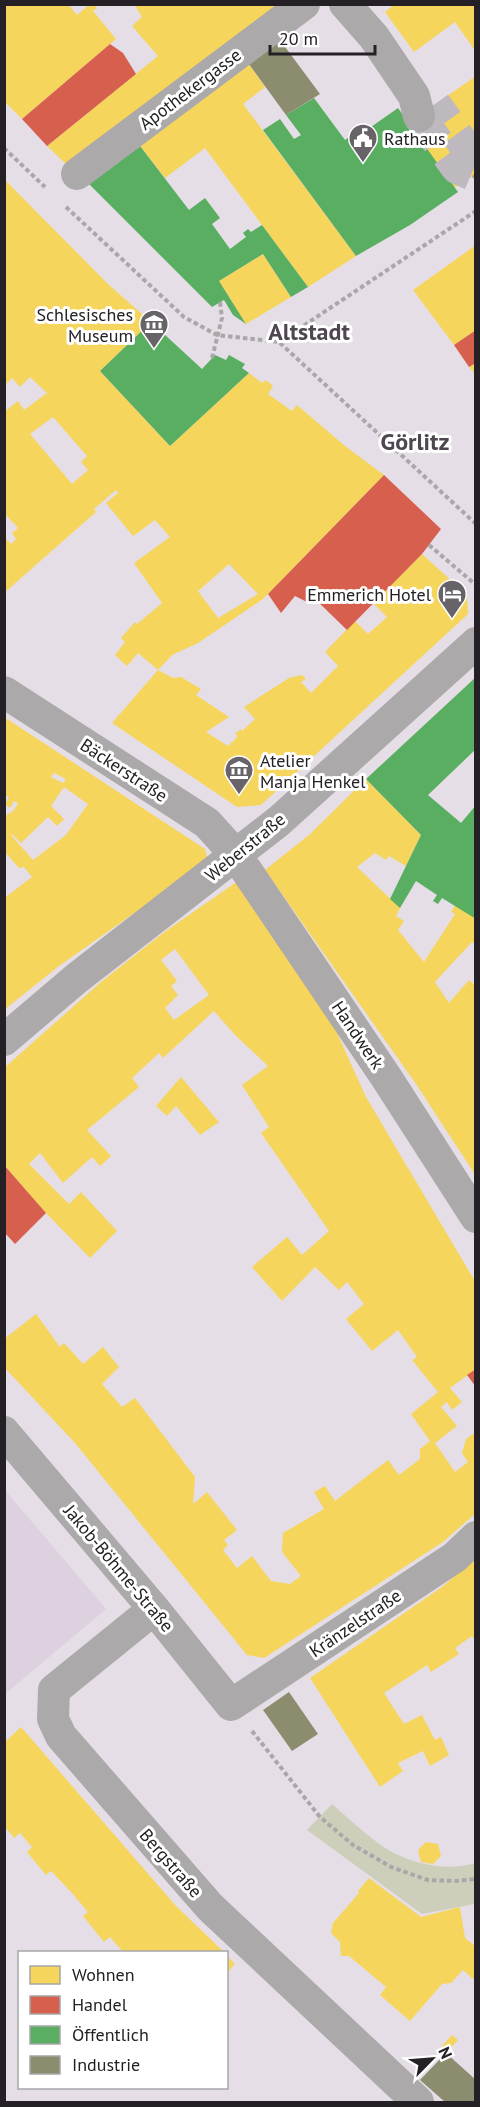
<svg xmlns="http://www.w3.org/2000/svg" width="480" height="2107" font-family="'PT Sans',sans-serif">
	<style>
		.built { fill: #ddd1df }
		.green { fill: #cecfbb }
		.homes { fill: #f6d55c; fill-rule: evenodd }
		.shops { fill: #d6604d }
		.public { fill: #5aae61 }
		.industry { fill: #8c8c6e }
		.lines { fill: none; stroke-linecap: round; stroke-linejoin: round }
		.minor-tunnel { stroke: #beb8bf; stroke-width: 32; stroke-dasharray: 32 16; stroke-linecap: butt }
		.path { stroke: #aaa7aa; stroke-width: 4; stroke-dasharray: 4.5 3; stroke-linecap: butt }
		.minor { stroke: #aca9aa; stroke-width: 32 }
		.labels { text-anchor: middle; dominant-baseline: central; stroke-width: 6; stroke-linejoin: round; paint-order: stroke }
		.street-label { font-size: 18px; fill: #242025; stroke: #fff }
		.poi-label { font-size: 18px; fill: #242025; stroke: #fff; text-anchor: start }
		.district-label { font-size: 24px; font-weight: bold; fill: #504652; stroke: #fff }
	</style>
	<rect width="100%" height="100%" fill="#e5dee6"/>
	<path class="built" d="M4,1489L106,1609L5,1694H4Z"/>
	<path class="green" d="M332,1804C347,1817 362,1831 378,1843C403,1862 445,1873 475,1863V1904L422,1914L307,1830Z"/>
	<path class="homes" d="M8,4H68L77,15L90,4H94L97,8L93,11L116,39L22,119L4,101V7Z
		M134,4H294L70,168L47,146L158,56L132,26L142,17Z
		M395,4H476V52L455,22L414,52L385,12Z
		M246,60L265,87L243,104L356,256L308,287L205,148L165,178L137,142Z
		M476,76V174L454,188L408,123Z
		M4,179L108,284L151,322L100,371L170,446L249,373L262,383L266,380L273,386L268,394L292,411L297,405L345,446L384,475L263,599L198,643L172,655L158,670L173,678L181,677L201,689L196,695L229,717L206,732L228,746L238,736L235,734L241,729L242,731L255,719L244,707L289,678L302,675L306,679L301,682L311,693L338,666L325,652L355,621L368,634L387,617L373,603L422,554L467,595L468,614L261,805L237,807L112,723L158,670L138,653L127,666L115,655L125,642L121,638L135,622L137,624L162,603L134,563L170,537L155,520L133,536L106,503L118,493L116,490L94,509L96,512L4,593V537L11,544L16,539L12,533L18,528L4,513V412L18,401L24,410L47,393L30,377L20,387L12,378L4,386ZM53,417L87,456L81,462L88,470L72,484L30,434ZM229,564L258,594L218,618L198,591Z
		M476,245V330L454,345L413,290Z
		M263,254L291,297L246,324L219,281Z
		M476,363V375L469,367Z
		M4,717L205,849L208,861L59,966L4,1010V893L7,896L32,877L24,867L19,868L4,851V817L14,810L18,803L14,801L10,808L5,804L9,797L4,794ZM54,773L66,779L63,783L51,777ZM64,787L88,804L66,835L33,860L11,835L12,834L21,843L48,817L57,826L64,819L51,806Z
		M366,779L421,835L406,866L389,856L386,860L375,853L357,867L400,908L396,916L404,921L398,930L424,962L455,914L451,912L455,905L476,919V944L472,942L435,982L449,1003L469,980L476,986V1176L416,1084L265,870L309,835Z
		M238,881L327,1011L366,1097L476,1283V1369L450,1388L462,1402L452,1410L447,1402L441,1407L457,1426L435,1443L455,1472L468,1462L462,1453L466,1439L476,1432V1513L443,1542L264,1658L247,1655L75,1443L4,1367V1339L36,1314L60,1347L64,1343L83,1364L103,1347L119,1367L102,1384L122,1407L135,1398L195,1477L193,1504L207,1492L237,1530L224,1540L228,1545L223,1550L237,1568L252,1556L271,1581L290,1584L301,1576L282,1552L283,1533L324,1509L314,1492L325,1486L335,1501L388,1460L399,1475L420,1459V1449L430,1441L411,1414L438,1392L412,1360L417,1357L398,1330L372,1351L346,1319L364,1304L347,1282L339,1290L315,1267L282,1301L252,1267L287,1237L302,1255L329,1231L261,1133L269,1127L242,1085L268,1066L235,1035L214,1011L163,1058L159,1053L132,1078L139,1087L87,1130L111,1156L100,1166L92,1157L63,1183L40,1153L29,1164L69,1204L81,1192L117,1231L90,1258L46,1213L4,1165V1068L101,982L163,933ZM175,949L209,995L174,1020L165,1008L178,995L171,986L177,981L161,960Z
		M181,1077L219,1122L200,1135L176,1106L167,1116L156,1106Z
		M476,1558V1641L472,1636L455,1648L459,1654L431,1672L427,1665L384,1693L404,1724L422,1715L435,1740L441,1737L449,1755L430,1766L423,1751L398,1763L403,1771L380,1787L310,1678L442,1587Z
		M21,1727L176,1906L224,1952H123L110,1937L104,1942L83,1916L88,1912L72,1893L51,1871L46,1875L27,1852L32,1847L20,1833L14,1838L5,1827V1742Z
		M426,1842L438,1844L441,1856L433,1864L421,1862L418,1850Z
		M369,1878L421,1917L460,1907L465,1938L476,1947V1976L473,1979L463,1970L451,1983L442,1984L410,2021L380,1995L386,1987L349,1956H341L340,1942L331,1933L333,1923L359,1893L358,1891Z
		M226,1955L235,1964L226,1974Z
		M452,2035L458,2040L441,2058L436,2053Z"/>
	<path class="shops" d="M110,44L123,53L136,74L47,146L22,119Z
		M476,330V363L469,367L454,345Z
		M384,475L441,529L422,554L347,630L314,598L309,603L295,596L281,613L268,594Z
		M4,1165L46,1213L15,1244L4,1232Z
		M476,1369V1387L467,1375Z"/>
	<path class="public" d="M314,98L345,140L349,137L351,141L398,108L458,192L410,225L356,256L263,130L280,119L294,139L301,135L286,115Z
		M137,142L189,210L205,198L220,218L212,224L230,249L246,237L243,233L248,229L251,232L262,225L308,287L291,297L263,254L219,281L246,324L233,315L224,300L212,307L86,181Z
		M151,322L202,369L215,355L226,360L229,355L245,364L242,368L249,373L170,446L100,371Z
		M476,677V749L428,795L461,823L476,805V919L442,898L438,904L433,901L437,895L416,881L400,908L390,899L421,835L366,779Z"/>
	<path class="industry" d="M277,36L320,94L286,115L246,60Z
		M289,1692L318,1734L292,1751L263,1710Z
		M446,2053L476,2080V2102H445L420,2080Z"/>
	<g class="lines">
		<path class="minor-tunnel" d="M419,116L457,168L473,175V157L435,104"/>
		<path class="path" d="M4,148L45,187
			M473,175L476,178
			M66,207L184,317L217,335L279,342L476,524
			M279,342L476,211
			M212,358L222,318L220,302
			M429,545L476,585
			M252,1731L320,1817L353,1845L391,1867L428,1880L455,1881L476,1879"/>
		<path class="minor" d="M345,4L374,37L414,96L419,116
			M77,174L304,4
			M4,692L207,823L236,855L386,1077L476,1217
			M4,1040L77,978L279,821L476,643
			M4,1432L154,1609L231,1705L455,1557L476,1537
			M154,1609L54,1690L53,1719L61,1736L210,1907L418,2102"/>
	</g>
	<defs>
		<g id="civic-pin" transform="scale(1.5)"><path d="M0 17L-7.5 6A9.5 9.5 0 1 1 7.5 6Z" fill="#686269" stroke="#fff"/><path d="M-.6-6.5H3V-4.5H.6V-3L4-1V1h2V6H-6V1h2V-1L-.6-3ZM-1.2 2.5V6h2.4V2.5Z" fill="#fff"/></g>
		<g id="museum-pin" transform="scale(1.5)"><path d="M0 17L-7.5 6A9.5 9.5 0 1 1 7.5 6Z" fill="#686269" stroke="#fff"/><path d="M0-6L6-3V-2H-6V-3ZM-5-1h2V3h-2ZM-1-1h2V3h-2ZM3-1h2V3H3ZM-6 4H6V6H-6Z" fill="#fff"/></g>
		<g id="hotel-pin" transform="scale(1.5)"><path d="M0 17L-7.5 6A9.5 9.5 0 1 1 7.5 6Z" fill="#686269" stroke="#fff"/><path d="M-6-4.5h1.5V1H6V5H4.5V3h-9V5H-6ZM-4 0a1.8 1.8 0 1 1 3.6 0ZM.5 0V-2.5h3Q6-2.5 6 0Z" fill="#fff"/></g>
	</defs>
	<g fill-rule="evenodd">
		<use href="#civic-pin" x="363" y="138"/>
		<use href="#museum-pin" x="154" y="324"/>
		<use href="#hotel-pin" x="452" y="594"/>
		<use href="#museum-pin" x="239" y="770"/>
	</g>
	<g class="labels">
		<g class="street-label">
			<text transform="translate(190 89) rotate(-37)">Apothekergasse</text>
			<text transform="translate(124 770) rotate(33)">Bäckerstraße</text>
			<text transform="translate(245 847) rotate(-39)">Weberstraße</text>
			<text transform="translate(358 1035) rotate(56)">Handwerk</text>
			<text transform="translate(119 1568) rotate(50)">Jakob-Böhme-Straße</text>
			<text transform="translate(355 1623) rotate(-34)">Kränzelstraße</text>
			<text transform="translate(171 1863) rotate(49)">Bergstraße</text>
		</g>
		<g class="poi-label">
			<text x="384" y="138">Rathaus</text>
			<text x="133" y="314" text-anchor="end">Schlesisches<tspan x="133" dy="21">Museum</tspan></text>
			<text x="431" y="594" text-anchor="end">Emmerich Hotel</text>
			<text x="260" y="760">Atelier<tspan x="260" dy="21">Manja Henkel</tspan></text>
		</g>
		<g class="district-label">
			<text x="309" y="331">Altstadt</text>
			<text x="415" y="441">Görlitz</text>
		</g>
	</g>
	<rect width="480" height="2107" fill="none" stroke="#242025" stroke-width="12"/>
	<rect x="18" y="1951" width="210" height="138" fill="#ffffff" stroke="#a7a6a8" stroke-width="1.5"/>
	<rect x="30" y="1966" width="30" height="18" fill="#f6d55c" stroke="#a7a6a8" stroke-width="1.5"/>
	<text x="72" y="1981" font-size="18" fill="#242025">Wohnen</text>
	<rect x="30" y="1996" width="30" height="18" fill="#d6604d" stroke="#a7a6a8" stroke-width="1.5"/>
	<text x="72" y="2011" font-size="18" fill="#242025">Handel</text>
	<rect x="30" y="2026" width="30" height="18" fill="#5aae61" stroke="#a7a6a8" stroke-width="1.5"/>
	<text x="72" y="2041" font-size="18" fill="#242025">Öffentlich</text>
	<rect x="30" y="2056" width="30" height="18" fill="#8c8c6e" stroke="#a7a6a8" stroke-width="1.5"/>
	<text x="72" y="2071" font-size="18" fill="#242025">Industrie</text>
	<g transform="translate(432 2059) rotate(65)" stroke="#ffffff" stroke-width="4.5" paint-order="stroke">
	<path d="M0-4.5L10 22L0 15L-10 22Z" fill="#242025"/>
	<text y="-9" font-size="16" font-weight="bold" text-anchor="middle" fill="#242025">N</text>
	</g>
	<path d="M270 45v9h105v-9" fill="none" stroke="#242025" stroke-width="3"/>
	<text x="279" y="45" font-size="18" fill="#242025" stroke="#ffffff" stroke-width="4.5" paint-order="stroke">20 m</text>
</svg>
